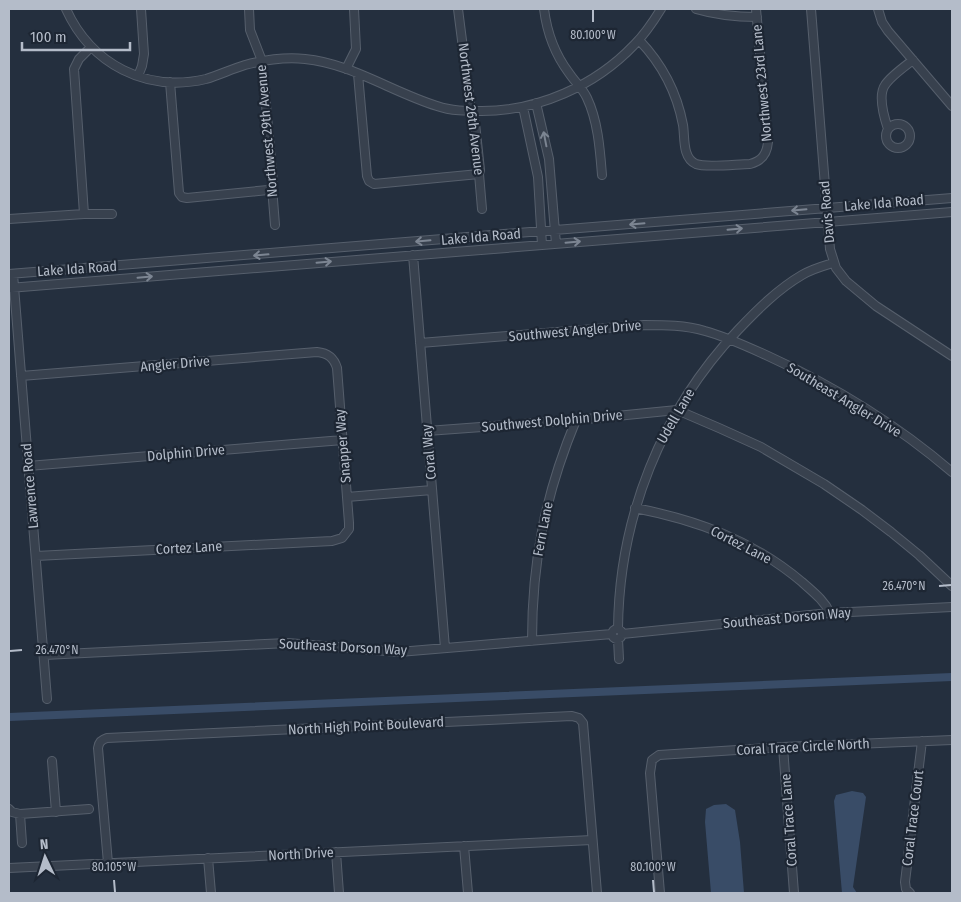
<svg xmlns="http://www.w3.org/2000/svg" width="961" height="902" font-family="'Fira Sans Condensed',sans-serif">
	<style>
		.water { fill: #394c67 }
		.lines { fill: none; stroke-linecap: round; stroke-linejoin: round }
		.canal { stroke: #394c67; stroke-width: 8 }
		.minor-casing { stroke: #565f6c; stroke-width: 10 }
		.minor { stroke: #38414e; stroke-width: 8 }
		.oneway { stroke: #7c8592 }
		.ticks { fill: none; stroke: #b4bcc9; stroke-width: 2 }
		.labels { text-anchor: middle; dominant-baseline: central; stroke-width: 4.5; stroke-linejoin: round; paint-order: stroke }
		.street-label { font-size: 14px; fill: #b4bcc9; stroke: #1d2633 }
		.ticks-label { font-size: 12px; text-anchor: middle; fill: #b4bcc9; stroke: #1d2633; stroke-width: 4.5; stroke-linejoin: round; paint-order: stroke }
	</style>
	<rect width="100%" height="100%" fill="#242f3e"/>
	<path class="water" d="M852,791L863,793L866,797L853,887L857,893H842L834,801L836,795Z
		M726,804L735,810L740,842L744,893H711L705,822L706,809L714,805Z"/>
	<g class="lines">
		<path class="canal" d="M9,717L952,677"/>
		<g class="minor-casing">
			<path id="minor" d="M66,9C91,64 146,93 206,79C219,75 232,69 245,65C264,60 285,57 305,59C350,63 394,93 437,106C451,111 467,111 482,111C538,111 595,86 634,45C645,34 653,22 661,9
				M249,9L250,30L262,61L273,182L272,187L275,225
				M458,9L471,111L475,123L480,170L479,174L482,209
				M544,9C547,33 554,53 569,73C575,82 583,89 587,98C598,121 600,150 602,175
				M696,9C716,15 735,17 757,17
				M811,9L830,249L836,268L846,281L876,306L952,356
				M878,9L882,22L888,31L952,106
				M639,40C662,64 677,93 683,125C685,137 682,158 696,164C706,168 738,164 750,164C762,161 767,154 768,142L756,9
				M346,69L356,49L354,9
				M358,74L367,176L369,181L374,184L479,174
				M138,76L142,66L144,54L141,9
				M170,82L179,193L182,197L187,198L268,190L272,187
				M536,103L549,159L556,244
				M523,107L538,177L542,245
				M886 136a12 12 0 1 1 24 0a12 12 0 1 1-24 0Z
				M888,129C884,117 878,95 885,85C891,76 904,67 913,60
				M84,214L74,69L79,59L91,47
				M9,219L84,214H112
				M413,255L445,648
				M9,274L952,198
				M13,274L47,699
				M9,288L952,212
				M420,343L644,325C665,325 685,325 705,331C727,337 748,347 768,356C834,386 897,425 952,472
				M21,376L317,352C328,353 334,358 337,368L349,523V529L342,538L332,541L36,556
				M427,431L576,420L677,410L719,428L761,447L824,484L862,510L891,532L919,555L952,586
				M28,466L343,440
				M347,497L432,490
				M635,508C697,520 752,540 802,582C813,592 824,600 830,613
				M618,629C619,518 661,411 738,330C757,310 778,289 802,275C812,269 823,266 833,263
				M612 634a5 5 0 1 1 10 0a5 5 0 1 1-10 0Z
				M622,634L830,613L952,607
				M618,639L619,659
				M532,641C532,561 545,495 576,420
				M44,655L287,643L399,652L612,634
				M783,747L794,893
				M52,761L56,812
				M9,809L12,812L20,814L89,809
				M20,814L22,843
				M464,846L468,893
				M336,852L339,893
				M208,858L211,893
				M108,863L98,748C99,742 101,740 107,738L572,716L579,718L583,723L597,893
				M9,868L592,840
				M660,893L650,773L652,760L659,755L783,747L952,740
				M910,893L906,889L905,882L922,741"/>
		</g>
		<use href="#minor" class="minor"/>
	</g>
	<defs><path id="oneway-shaft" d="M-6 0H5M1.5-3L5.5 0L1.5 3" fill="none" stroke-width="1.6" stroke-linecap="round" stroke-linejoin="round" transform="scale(1.25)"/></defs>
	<g class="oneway">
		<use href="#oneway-shaft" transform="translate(545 139) rotate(-101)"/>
		<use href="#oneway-shaft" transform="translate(799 210) rotate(175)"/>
		<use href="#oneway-shaft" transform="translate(637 224) rotate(175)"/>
		<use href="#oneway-shaft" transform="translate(735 229) rotate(-5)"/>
		<use href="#oneway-shaft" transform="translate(423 241) rotate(175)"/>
		<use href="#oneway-shaft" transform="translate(573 242) rotate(-5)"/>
		<use href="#oneway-shaft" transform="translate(261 255) rotate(175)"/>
		<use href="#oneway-shaft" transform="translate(324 262) rotate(-5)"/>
		<use href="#oneway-shaft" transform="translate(145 277) rotate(-5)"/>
	</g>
	<path class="ticks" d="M593,10V22M939,586L951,585M10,651L22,650M114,880L115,892M653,880L654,892"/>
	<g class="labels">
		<g class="street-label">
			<text transform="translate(762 83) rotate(-95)">Northwest 23rd Lane</text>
			<text transform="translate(471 109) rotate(83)">Northwest 26th Avenue</text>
			<text transform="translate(267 131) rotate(-95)">Northwest 29th Avenue</text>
			<text transform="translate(884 203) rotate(-5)">Lake Ida Road</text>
			<text transform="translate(827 212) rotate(-95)">Davis Road</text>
			<text transform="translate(481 237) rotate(-5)">Lake Ida Road</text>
			<text transform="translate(77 269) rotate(-4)">Lake Ida Road</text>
			<text transform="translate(575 331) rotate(-5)">Southwest Angler Drive</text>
			<text transform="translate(175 364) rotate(-5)">Angler Drive</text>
			<text transform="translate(844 400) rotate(31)">Southeast Angler Drive</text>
			<text transform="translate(676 416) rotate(-60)">Udell Lane</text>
			<text transform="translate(552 421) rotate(-5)">Southwest Dolphin Drive</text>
			<text transform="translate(343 446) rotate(-95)">Snapper Way</text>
			<text transform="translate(429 452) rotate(-95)">Coral Way</text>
			<text transform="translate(186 453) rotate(-5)">Dolphin Drive</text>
			<text transform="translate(30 486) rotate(-95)">Lawrence Road</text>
			<text transform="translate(543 529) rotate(-79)">Fern Lane</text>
			<text transform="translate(741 545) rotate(27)">Cortez Lane</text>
			<text transform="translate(189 548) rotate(-3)">Cortez Lane</text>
			<text transform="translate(787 618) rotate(-5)">Southeast Dorson Way</text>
			<text transform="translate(343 647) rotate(3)">Southeast Dorson Way</text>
			<text transform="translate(366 726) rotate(-3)">North High Point Boulevard</text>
			<text transform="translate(803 747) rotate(-3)">Coral Trace Circle North</text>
			<text transform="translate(913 818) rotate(-83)">Coral Trace Court</text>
			<text transform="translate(789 820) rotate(-94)">Coral Trace Lane</text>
			<text transform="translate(301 854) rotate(-3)">North Drive</text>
		</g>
	</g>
	<g class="ticks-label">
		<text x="593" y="39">80.100°W</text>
		<text x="904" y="590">26.470°N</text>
		<text x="57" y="654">26.470°N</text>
		<text x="114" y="871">80.105°W</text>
		<text x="653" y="871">80.100°W</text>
	</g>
	<rect width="961" height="902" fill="none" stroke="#b4bcc9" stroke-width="20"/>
	<g transform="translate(45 857) rotate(356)" stroke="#1d2633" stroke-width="4" paint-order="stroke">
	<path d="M0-4L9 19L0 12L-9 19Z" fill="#b4bcc9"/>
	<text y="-8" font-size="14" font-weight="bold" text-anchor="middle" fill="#b4bcc9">N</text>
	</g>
	<path d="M22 42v8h108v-8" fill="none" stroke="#b4bcc9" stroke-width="2.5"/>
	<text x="30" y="42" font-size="15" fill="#b4bcc9" stroke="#1d2633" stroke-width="4" paint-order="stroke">100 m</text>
</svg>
